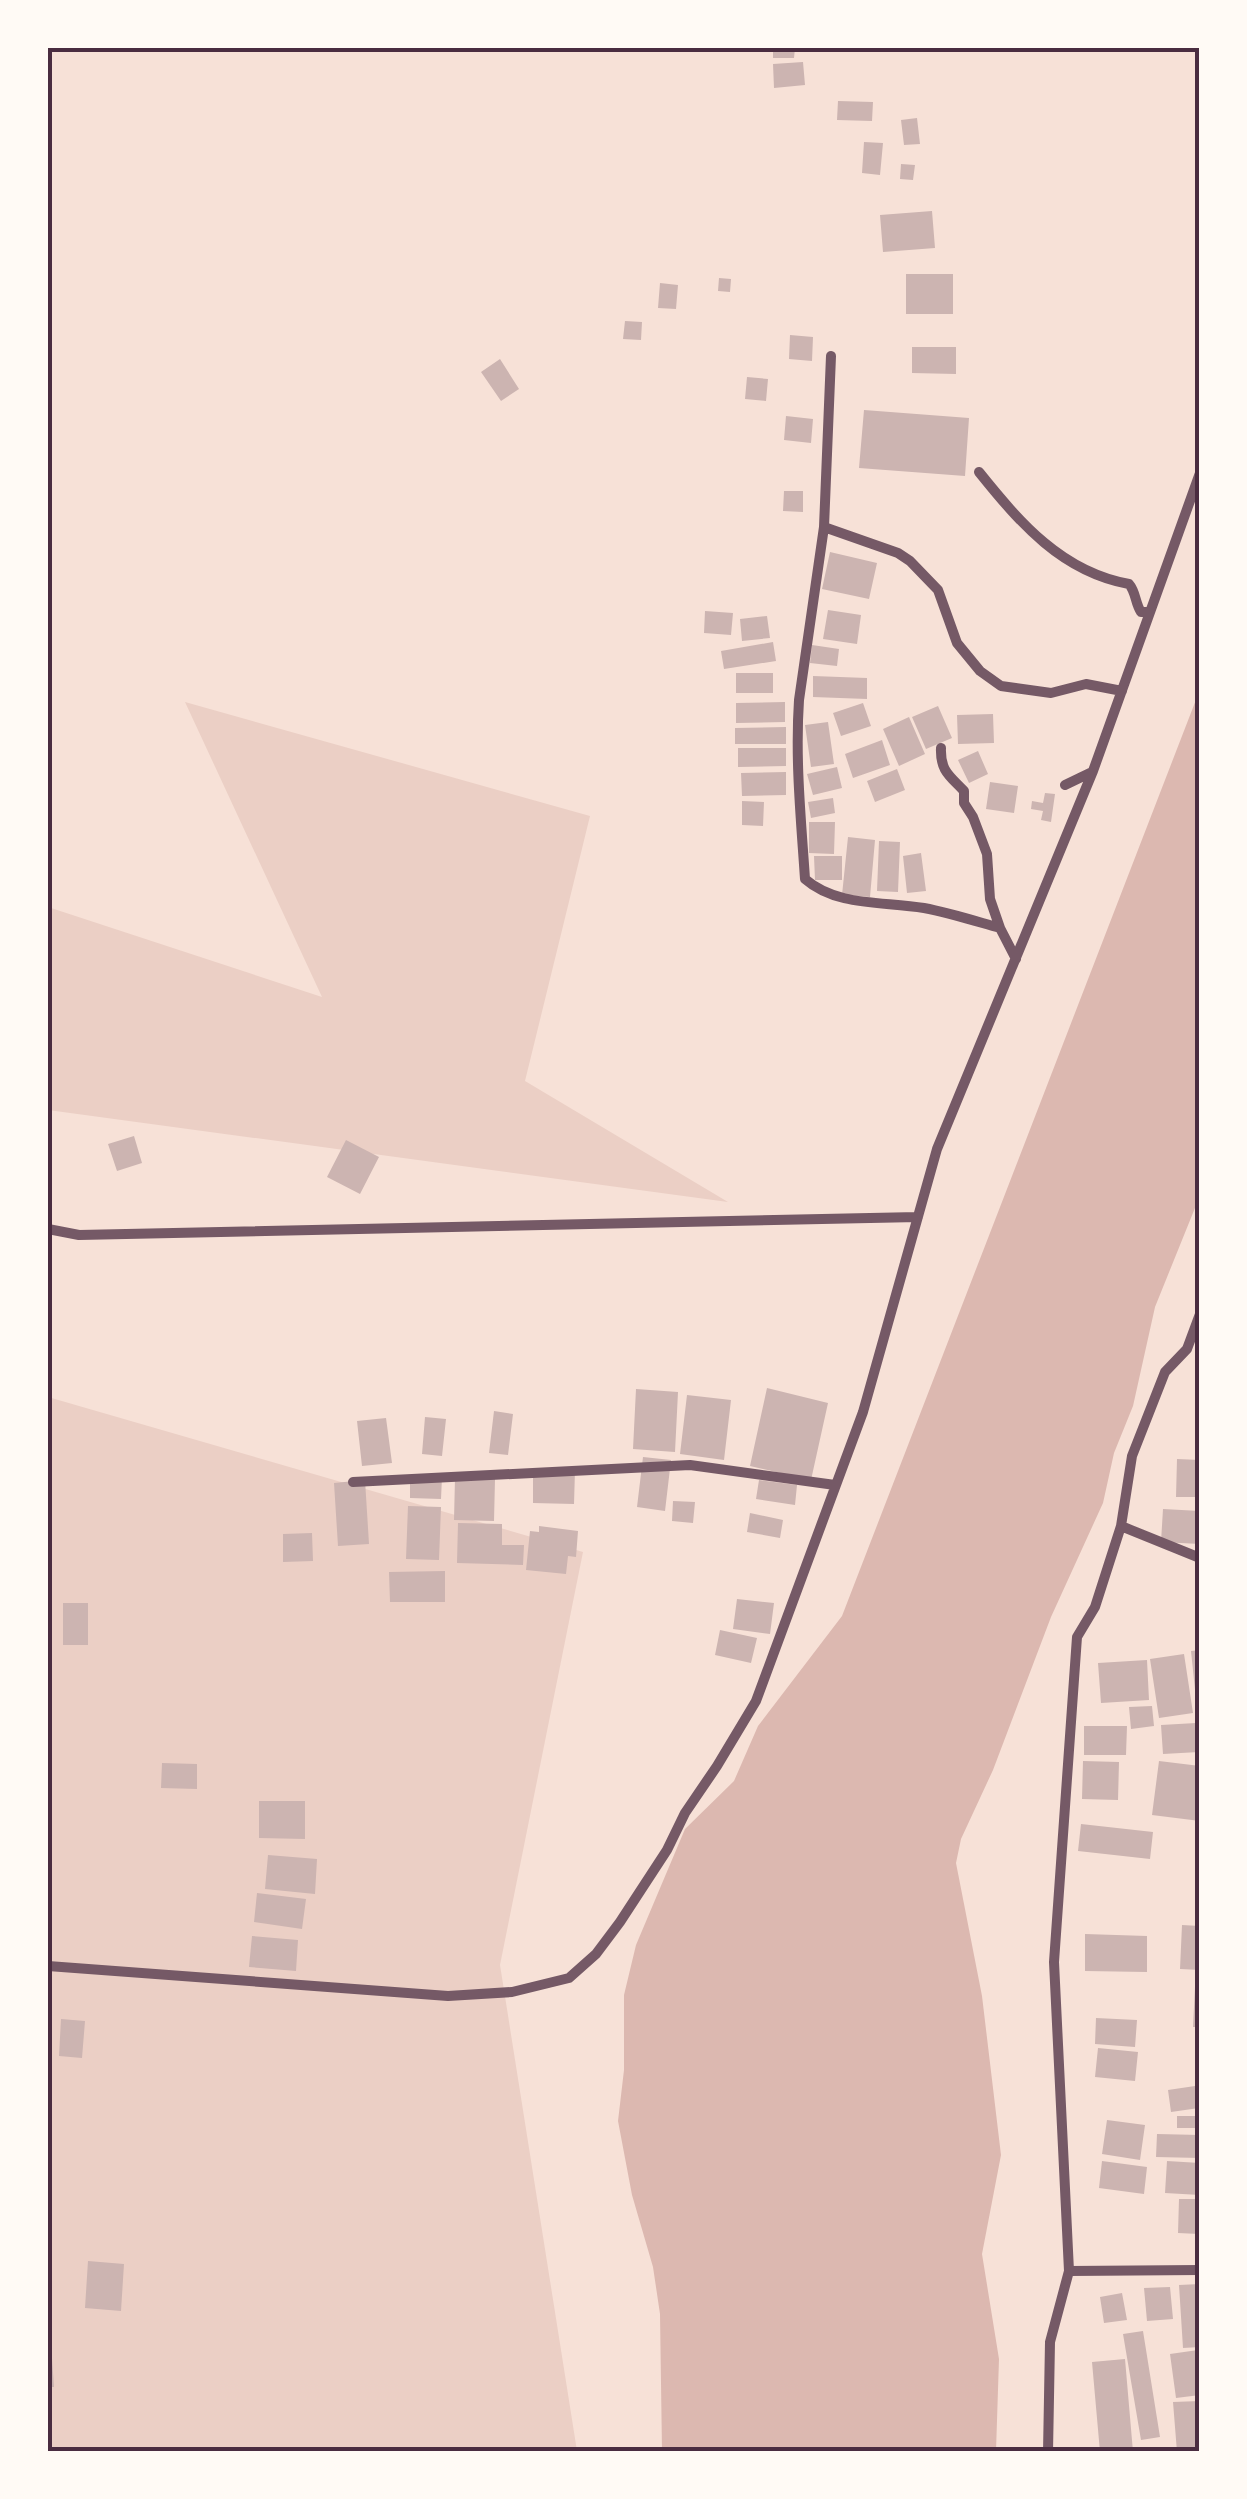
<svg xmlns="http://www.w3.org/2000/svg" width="1247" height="2499" font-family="'Source Serif 4',serif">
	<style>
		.green { fill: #ebcfc5 }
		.water { fill: #dcb8b0 }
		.building { fill: #ccb4b1 }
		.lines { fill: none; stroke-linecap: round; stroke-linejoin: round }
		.minor { stroke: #755966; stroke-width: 10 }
		.neatline { fill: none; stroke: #4a2c40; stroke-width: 4 }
	</style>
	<rect width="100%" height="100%" fill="#f7e1d7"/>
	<path class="green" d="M185,702L590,816L525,1081L728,1202L48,1110V907L322,997Z
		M48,1397L583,1552L500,1965L577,2451H48Z"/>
	<path class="water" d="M1199,692V1198L1155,1307L1133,1406L1114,1453L1103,1503L1051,1617L993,1770L961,1839L956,1863L982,1996L1001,2155L982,2254L999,2359L996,2451H662L660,2314L653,2267L632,2195L618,2121L624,2070V1995L636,1945L685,1829L734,1781L758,1726L842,1616Z"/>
	<path class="building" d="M773,48H795L794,58H773Z
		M803,62L805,85L774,88L773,64Z
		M838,101L873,102L872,121L837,120Z
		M917,118L920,144L904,145L901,120Z
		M864,142L883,143L880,175L862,173Z
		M901,164L915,165L913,180L900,179Z
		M932,211L935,248L883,252L880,215Z
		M906,274H953V314H906Z
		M719,278L731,279L730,292L718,291Z
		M660,283L678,285L676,309L658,308Z
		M625,321L642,322L641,340L623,339Z
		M790,335L813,337L812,361L789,359Z
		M912,347H956V374L912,373Z
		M500,359L519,389L501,401L481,372Z
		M747,377L768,379L766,401L745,399Z
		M864,410L969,418L965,476L859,468Z
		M786,416L813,419L811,443L784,440Z
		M784,491H803V512L783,511Z
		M830,552L877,563L869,599L822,589Z
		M828,610L861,615L857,644L823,639Z
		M705,611L733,613L731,635L704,633Z
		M767,616L770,638L742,641L740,619Z
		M773,642L776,661L724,669L721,651Z
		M812,645L839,649L837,666L810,663Z
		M736,673H773V693H736Z
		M813,676L867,678V699L813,697Z
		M785,702V722L736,723V703Z
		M863,703L871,726L841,736L833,713Z
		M938,706L952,738L926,749L912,717Z
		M993,714L994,743L958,744L957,715Z
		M909,717L925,754L899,766L883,729Z
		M828,722L834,764L811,767L805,725Z
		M786,727V744H735V728Z
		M882,740L890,765L853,778L845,754Z
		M738,748H786V766L738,767Z
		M978,751L988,774L969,783L958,760Z
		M837,767L842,788L813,795L807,774Z
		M897,769L905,790L875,802L867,781Z
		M786,772V795L742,796L741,773Z
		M990,782L1018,786L1014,813L986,809Z
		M1045,793L1055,794L1051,822L1041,820L1043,811L1031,809L1032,801L1043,803Z
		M833,798L835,813L811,818L808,802Z
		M742,801L764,802L763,826L742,825Z
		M809,822H835L834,854L809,853Z
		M848,837L875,840L870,897L842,895Z
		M879,841L900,842L898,892L877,891Z
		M921,853L926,891L907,893L903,856Z
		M814,856H842V880H815Z
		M134,1136L142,1163L117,1171L108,1144Z
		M346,1140L379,1157L360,1194L327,1177Z
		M767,1388L828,1403L811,1480L750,1466Z
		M636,1389L678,1392L675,1452L633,1449Z
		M687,1395L731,1400L724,1460L680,1454Z
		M494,1411L513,1414L508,1455L489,1453Z
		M425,1417L446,1419L442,1456L422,1454Z
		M386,1418L392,1463L362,1466L357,1421Z
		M643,1457L671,1460L665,1511L637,1507Z
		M1177,1459L1200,1460V1497H1176Z
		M533,1469L575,1470L574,1504L533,1503Z
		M410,1476L442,1477L441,1499L410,1498Z
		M455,1478L495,1479L494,1521L454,1520Z
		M365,1480L369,1544L338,1546L334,1483Z
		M759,1480L797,1485L795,1505L756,1499Z
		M673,1501L695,1502L693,1523L672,1521Z
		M408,1506L441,1507L439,1560L406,1559Z
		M1163,1509L1200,1511V1544L1161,1542Z
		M750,1513L783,1520L780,1538L747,1532Z
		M458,1523L502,1524V1545H524L523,1565L457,1563Z
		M539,1526L578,1531L576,1557L568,1556L566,1574L526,1570L530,1531L539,1532Z
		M312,1533L313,1561L283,1562V1534Z
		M445,1571V1602H390L389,1572Z
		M737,1599L774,1603L770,1634L733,1629Z
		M63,1603H88V1645H63Z
		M720,1630L757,1638L751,1663L715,1655Z
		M1200,1650V1709H1197L1191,1651Z
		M1184,1654L1193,1713L1159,1718L1150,1659Z
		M1147,1660L1149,1700L1101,1703L1098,1663Z
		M1152,1706L1154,1726L1131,1729L1129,1707Z
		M1196,1723L1199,1752L1163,1754L1161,1725Z
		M1084,1726H1127L1126,1755H1084Z
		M1083,1761L1119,1762L1118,1800L1082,1799Z
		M1159,1761L1200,1766V1821L1152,1815Z
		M162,1763L197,1764V1789L161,1788Z
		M259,1801H305V1839L259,1838Z
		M1081,1824L1153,1832L1150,1859L1078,1851Z
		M268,1855L317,1859L315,1894L265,1889Z
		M257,1893L306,1899L302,1929L254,1922Z
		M1182,1925L1200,1926V1970L1180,1969Z
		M1085,1934L1147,1936V1972L1085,1971Z
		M252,1936L298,1940L296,1971L249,1967Z
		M1195,1987L1200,1988V2027H1193Z
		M1096,2018L1137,2020L1135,2047L1095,2044Z
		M61,2019L85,2021L82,2058L59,2056Z
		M1098,2048L1138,2052L1135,2081L1095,2077Z
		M1195,2086L1199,2108L1171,2112L1168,2090Z
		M1177,2116H1200V2128H1177Z
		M1107,2120L1145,2125L1140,2160L1102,2154Z
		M1157,2134L1200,2135V2158L1156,2157Z
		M1102,2161L1147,2167L1144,2194L1099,2188Z
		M1167,2161L1200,2163V2195L1165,2193Z
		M1179,2199H1200L1199,2234L1178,2233Z
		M88,2261L124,2264L121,2311L85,2308Z
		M1200,2284V2347L1183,2348L1179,2285Z
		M1170,2287L1173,2319L1147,2321L1144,2288Z
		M1122,2293L1127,2320L1104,2323L1100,2297Z
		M1143,2331L1160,2437L1141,2440L1123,2334Z
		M48,2344H51L54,2387H48Z
		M1198,2350L1200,2395L1176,2398L1170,2354Z
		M1125,2359L1133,2452H1100L1092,2362Z
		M1200,2401V2452H1177L1173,2402Z"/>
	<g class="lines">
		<path class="minor" d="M831,356L824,527L898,553L910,561L938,590L957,643L980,671L1001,686L1051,693L1086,684L1122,691
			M979,472C1020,523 1062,572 1129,584C1136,592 1135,603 1141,612H1150
			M824,527L799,700C795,760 801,819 805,879C837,907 884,901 924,908C950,913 975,921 1000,928L1016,959
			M941,748C940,771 950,776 964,791V803L973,817L987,854L990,899L1000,928
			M1065,785L1092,772
			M48,1229L79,1235L918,1217
			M353,1482L690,1465L835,1485
			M1121,1526L1200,1558
			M48,1966L448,1996L512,1992L569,1978L596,1954L620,1922L667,1850L685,1813L717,1766L756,1701L863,1412L937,1149L1093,771L1200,473
			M1069,2271L1200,2270
			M1048,2452L1050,2342L1069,2271L1054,1962L1077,1637L1095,1607L1121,1526L1132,1456L1165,1372L1187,1349L1200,1314"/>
	</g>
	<rect width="1247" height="2499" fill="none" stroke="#fffaf5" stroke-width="100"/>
	<rect x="50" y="50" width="1147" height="2399" class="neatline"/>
</svg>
